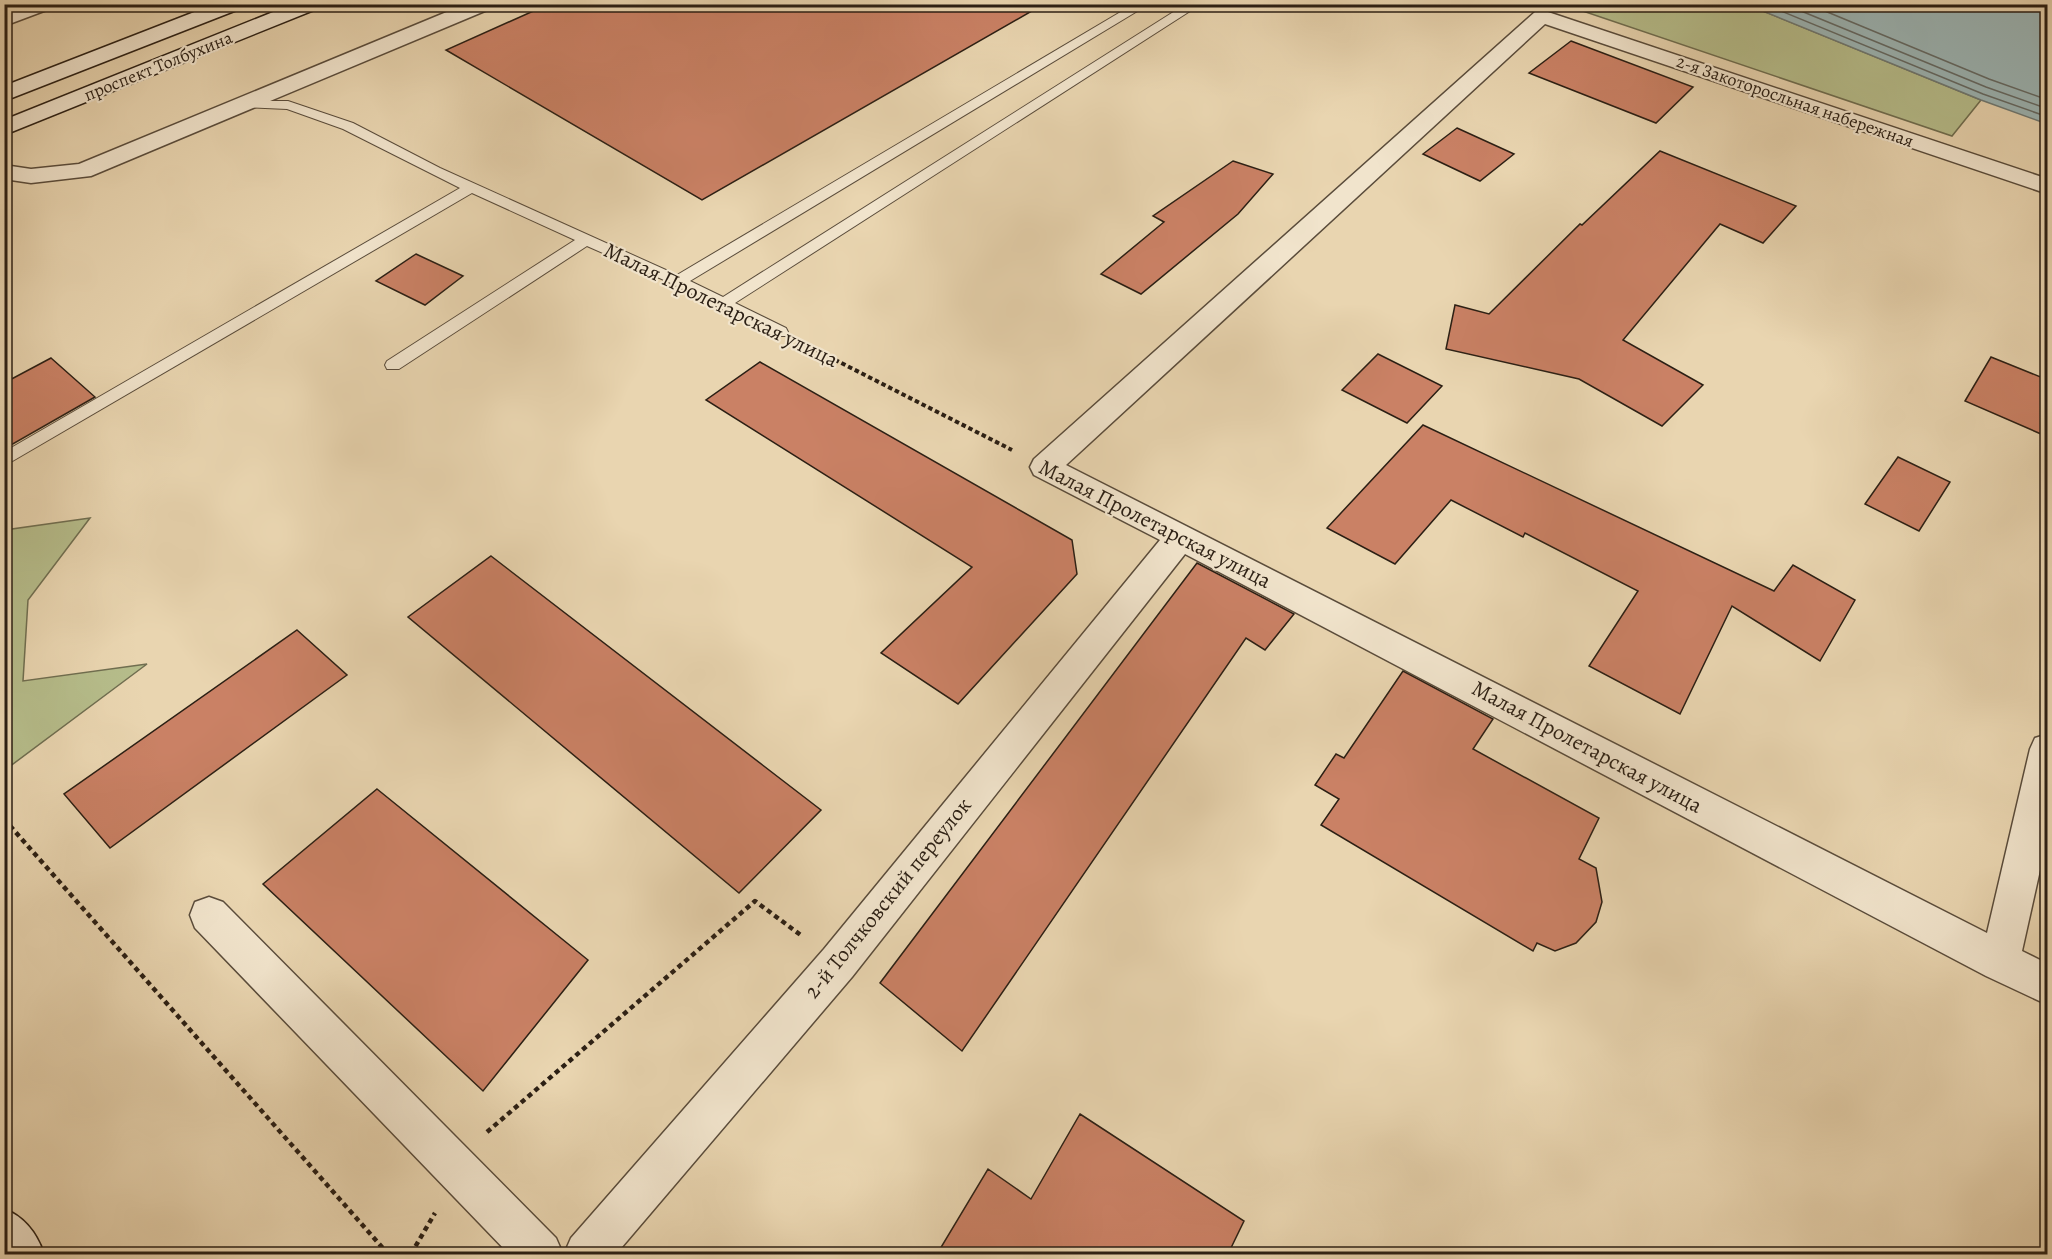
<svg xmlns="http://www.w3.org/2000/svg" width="2052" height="1259" font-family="Alegreya,serif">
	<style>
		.green { fill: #b6bd8b; stroke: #706e50; stroke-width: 1.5 }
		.water { fill: #9cb6b6; stroke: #6f7a75; stroke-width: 1.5 }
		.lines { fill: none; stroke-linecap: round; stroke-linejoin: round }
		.shore { stroke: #646a65; stroke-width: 1.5 }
		.building { fill: #ca8165; stroke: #2b1f14; stroke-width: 1.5 }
		.lane-casing { stroke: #5a4c3b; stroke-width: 2 }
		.street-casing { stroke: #5a4c3b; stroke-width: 3 }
		.secondary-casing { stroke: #2b1f14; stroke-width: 3 }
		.path-far1 { stroke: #2b1f14; stroke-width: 4; stroke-dasharray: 4.5 3; stroke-linecap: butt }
		.path { stroke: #2b1f14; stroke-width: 4.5; stroke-dasharray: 5 4; stroke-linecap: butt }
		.lane { fill: #f1e4cc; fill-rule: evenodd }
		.street { fill: #f1e4cc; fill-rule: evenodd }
		.secondary { fill: #f1e4cc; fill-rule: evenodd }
		.labels { text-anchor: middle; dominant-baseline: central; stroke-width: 4.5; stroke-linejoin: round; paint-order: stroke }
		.far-street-label { font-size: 18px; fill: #2b1f14; stroke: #f1e4cc }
		.street-label { font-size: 22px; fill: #2b1f14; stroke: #f1e4cc }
	</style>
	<rect width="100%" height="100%" fill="#e9d5b0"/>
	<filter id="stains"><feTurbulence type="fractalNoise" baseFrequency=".00333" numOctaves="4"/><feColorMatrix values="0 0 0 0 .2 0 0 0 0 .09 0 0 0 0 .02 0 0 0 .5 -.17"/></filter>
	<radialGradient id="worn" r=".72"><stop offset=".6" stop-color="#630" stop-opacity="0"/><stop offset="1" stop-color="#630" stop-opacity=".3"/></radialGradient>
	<path class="green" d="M1565,5H1748L1981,100L1952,136Z
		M90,518L28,600L23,681L147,664L5,770V530Z"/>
	<path class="water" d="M1748,5H2047V124L1981,100Z"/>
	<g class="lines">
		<path class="shore" d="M1764,4L1983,94L2048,117
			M1784,4L1986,87L2048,109
			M1808,4L1989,79L2048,100"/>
	</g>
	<path class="building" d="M549,4H1044L702,200L446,50Z
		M1571,41L1693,87L1656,123L1529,73Z
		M1457,128L1514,154L1480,181L1423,154Z
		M1660,151L1796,206L1763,243L1720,224L1623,340L1703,385L1662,426L1579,379L1446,349L1455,305L1489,314L1580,224L1582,225Z
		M1233,161L1273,174L1238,214L1141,294L1101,274L1164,222L1153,216Z
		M416,254L463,276L425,305L376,281Z
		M1378,354L1442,386L1407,423L1342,390Z
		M1991,357L2048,380V437L1965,401Z
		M51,358L95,397L4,449V383Z
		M760,362L1072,540L1077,574L958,704L881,653L972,567L706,400Z
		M1423,425L1774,591L1793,565L1855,600L1820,661L1732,606L1680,714L1589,666L1638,591L1525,533L1523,537L1451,500L1395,564L1327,528Z
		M1898,457L1950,482L1919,531L1865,504Z
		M491,556L821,810L739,893L408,617Z
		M1197,563L1294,614L1265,650L1246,638L962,1051L880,983Z
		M297,630L347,675L110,848L64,794Z
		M1403,671L1493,719L1473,749L1599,818L1579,859L1596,868L1602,902L1596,922L1576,943L1555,951L1537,943L1533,951L1321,825L1339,799L1315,785L1336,754L1344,758Z
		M377,789L588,960L483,1091L263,884Z
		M1080,1114L1244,1221L1228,1254H937L988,1169L1031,1199Z"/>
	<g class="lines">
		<g class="lane-casing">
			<path id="lane" d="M1134,4H1149L690,281L723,297L1186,4H1201L735,303L786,328L788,332L786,336H774L673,284L587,246L399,369H387L385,365L387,361L575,240L472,193L4,466V452L460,188L343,129L287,109L242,107L240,104L242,101H288L353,123L440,168L677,275Z"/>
		</g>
		<g class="street-casing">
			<path id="street" d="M25,4H55L52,8L4,26V13Z
				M466,4H495L492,8L91,176L31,183L4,179V165L31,169L79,164Z
				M1542,10L2048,179V194L1545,24L1066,465L1987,933L2030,749L2035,738L2048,734V834L2022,951L2048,964V1005L1986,976L1185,554L852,977L616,1254H564L571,1238L824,949L1160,540L1034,475L1030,467L1034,459L1535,12Z
				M209,897L223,902L556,1238L563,1254H509L195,928L190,915L195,902Z"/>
		</g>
		<g class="secondary-casing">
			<path id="secondary" d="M215,4H245L242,8L4,101V86Z
				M293,4H322L319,8L4,135V120Z
				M4,1209C25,1217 37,1234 44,1254H4Z"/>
		</g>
		<path class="path-far1" d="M808,346L1012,450"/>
		<path class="path" d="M4,819L388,1254
			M487,1132L755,901L802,936
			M411,1254L435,1213"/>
		<use href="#lane" class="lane"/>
		<use href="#street" class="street"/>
		<use href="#secondary" class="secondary"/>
	</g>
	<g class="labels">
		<g class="far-street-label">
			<text transform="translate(158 66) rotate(-22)">проспект Толбухина</text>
			<text transform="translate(1795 101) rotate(19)">2-я Закоторосльная набережная</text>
		</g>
		<g class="street-label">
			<text transform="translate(721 305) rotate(26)">Малая Пролетарская улица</text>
			<text transform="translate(1155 524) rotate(27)">Малая Пролетарская улица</text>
			<text transform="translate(1587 747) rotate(28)">Малая Пролетарская улица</text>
			<text transform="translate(888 898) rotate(-51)">2-й Толчковский переулок</text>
		</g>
	</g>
	<rect width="2052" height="1259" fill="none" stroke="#e9d5b0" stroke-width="24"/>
	<rect x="6" y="6" width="2040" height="1247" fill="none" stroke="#2b1f14" stroke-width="3"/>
	<rect x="12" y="12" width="2028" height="1235" fill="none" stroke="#2b1f14" stroke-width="1.5"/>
	<rect width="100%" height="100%" filter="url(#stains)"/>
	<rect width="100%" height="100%" fill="url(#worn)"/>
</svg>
